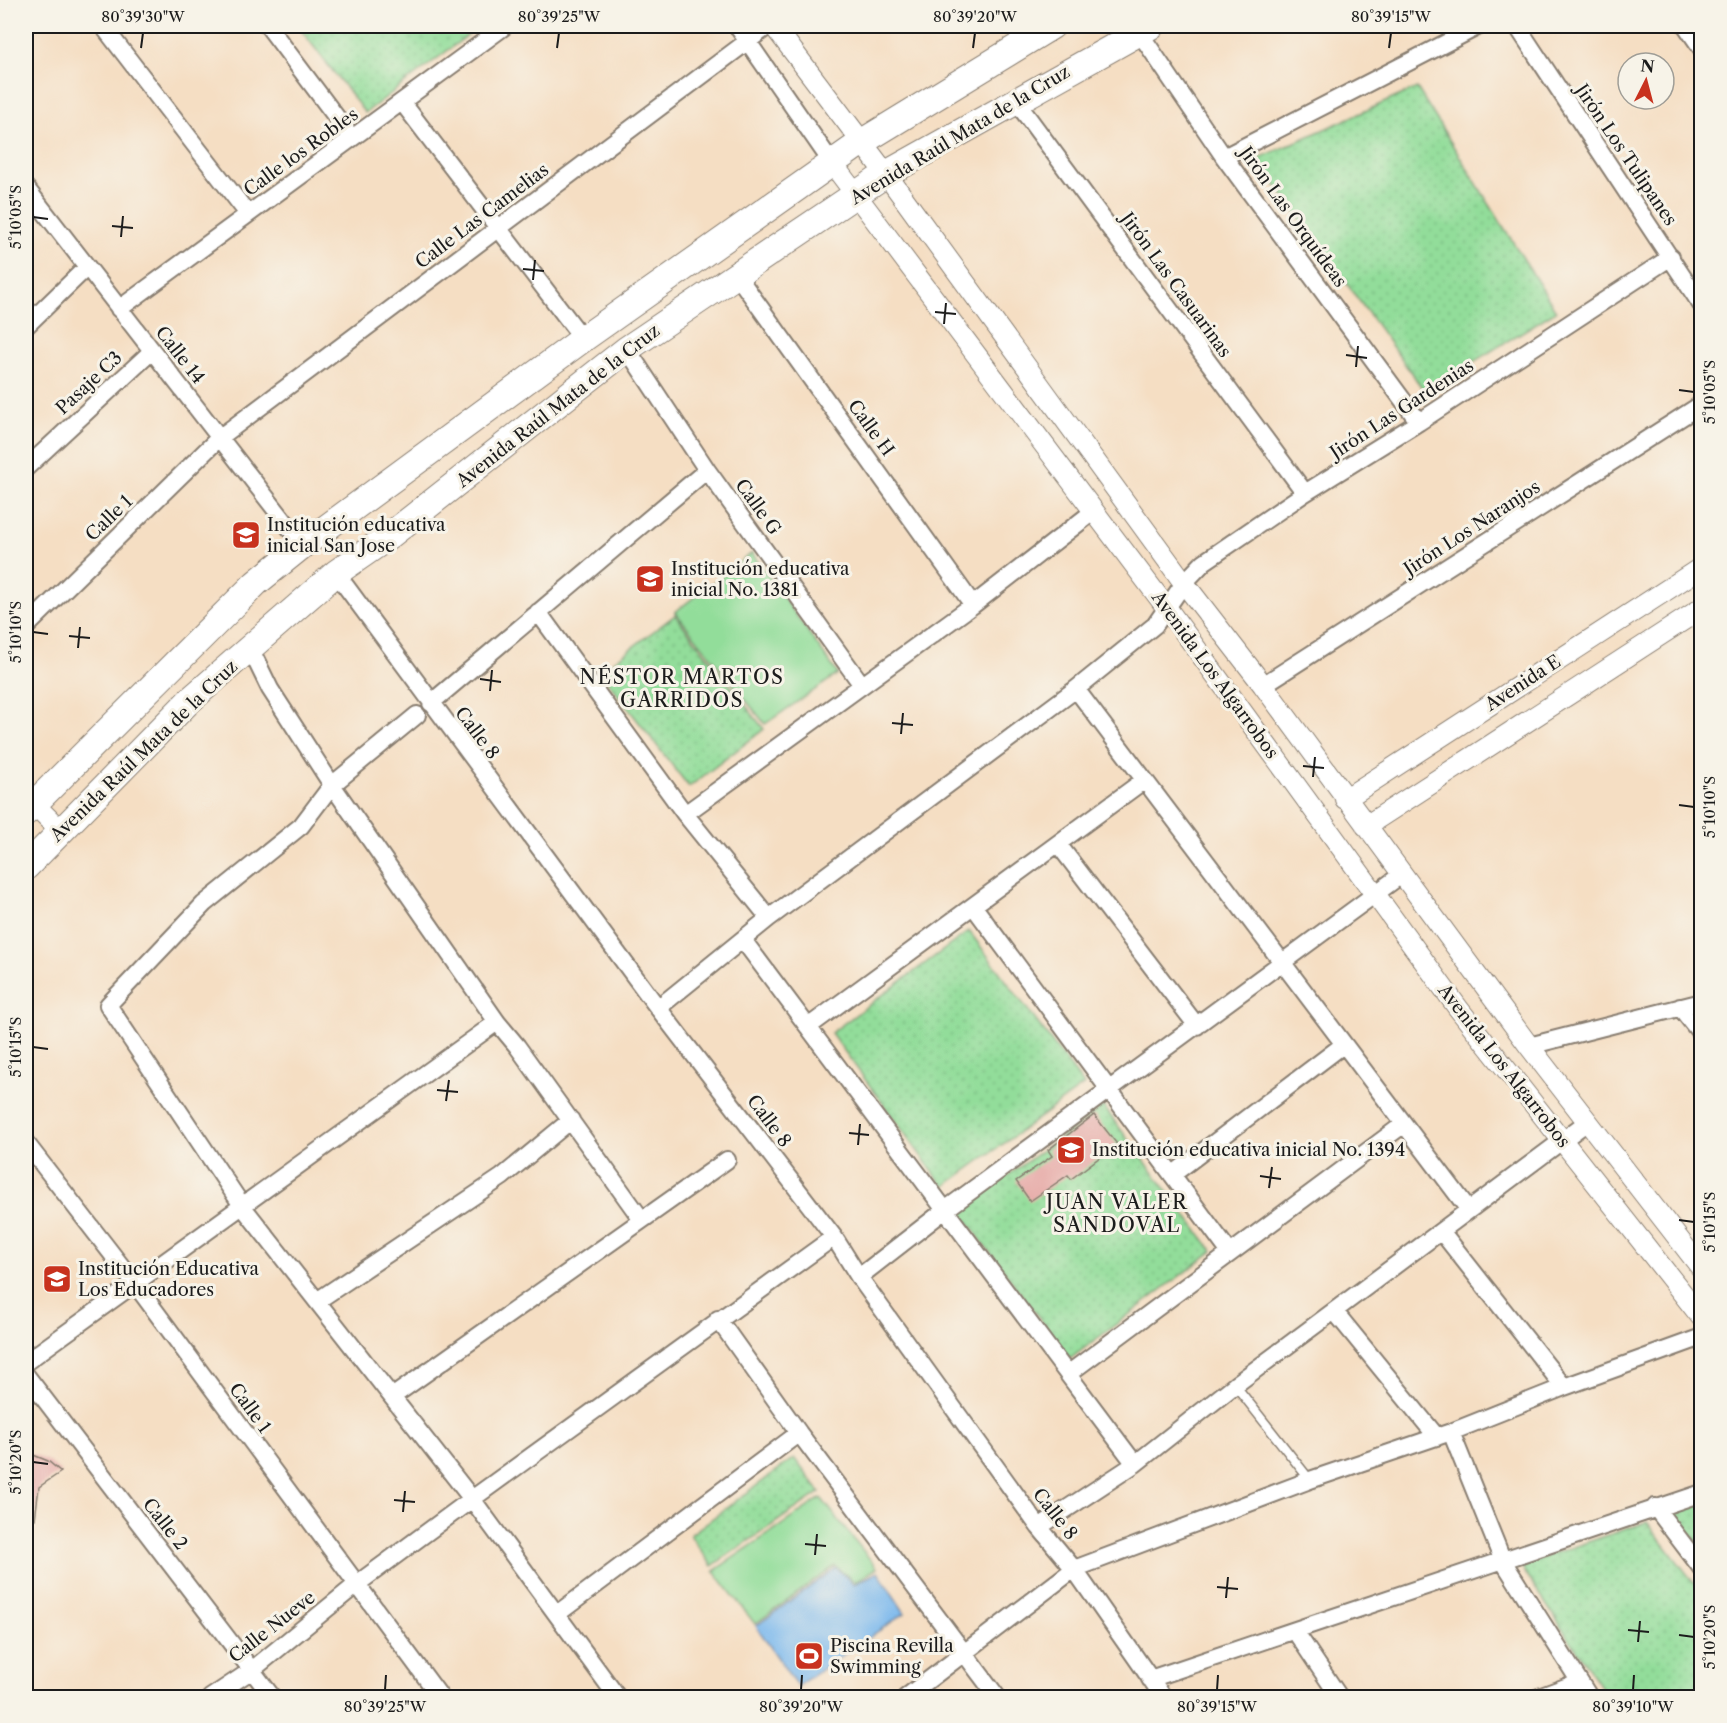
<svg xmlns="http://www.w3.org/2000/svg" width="1727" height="1723" font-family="'Libre Caslon Text',serif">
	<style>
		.green { fill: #92dd9a; stroke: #577c5b; stroke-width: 1.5 }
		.park { fill: url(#park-dots); stroke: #577c5b; stroke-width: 1.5 }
		.water { fill: #7ab8ed; stroke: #4b6a84; stroke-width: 1.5 }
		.building { fill: #e6a8a6 }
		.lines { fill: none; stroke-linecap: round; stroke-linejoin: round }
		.service-casing { stroke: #887d70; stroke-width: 11 }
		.minor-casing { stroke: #887d70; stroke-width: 20 }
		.tertiary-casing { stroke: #887d70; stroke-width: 22 }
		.primary-casing { stroke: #887d70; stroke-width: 28 }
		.service { stroke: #fff; stroke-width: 8 }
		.minor { stroke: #fff; stroke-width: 16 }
		.tertiary { stroke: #fff; stroke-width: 20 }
		.primary { stroke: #fff; stroke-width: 26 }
		.ticks { fill: none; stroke: #1c1c1c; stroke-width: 2 }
		.labels { text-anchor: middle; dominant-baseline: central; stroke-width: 6; stroke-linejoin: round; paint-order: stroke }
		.street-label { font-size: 18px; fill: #1c1c1c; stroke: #f7f3e8 }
		.poi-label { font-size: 18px; fill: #1c1c1c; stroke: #f7f3e8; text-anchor: start }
		.neighbourhood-label { font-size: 20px; letter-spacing: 1.5px; fill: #1c1c1c; stroke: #f7f3e8 }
		.neatline { fill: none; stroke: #1c1c1c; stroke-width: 2 }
		.ticks-label { font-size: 15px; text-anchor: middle; fill: #1c1c1c }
	</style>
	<defs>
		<pattern id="park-dots" width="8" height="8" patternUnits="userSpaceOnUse" patternTransform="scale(1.5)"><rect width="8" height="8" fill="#92dd9a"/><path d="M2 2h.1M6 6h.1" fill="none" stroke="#7dbd84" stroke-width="1.8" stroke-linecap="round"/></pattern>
	</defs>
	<rect width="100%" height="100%" fill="#f7f3e8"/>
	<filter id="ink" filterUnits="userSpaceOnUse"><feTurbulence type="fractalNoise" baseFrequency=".0167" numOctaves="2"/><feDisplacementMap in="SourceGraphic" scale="12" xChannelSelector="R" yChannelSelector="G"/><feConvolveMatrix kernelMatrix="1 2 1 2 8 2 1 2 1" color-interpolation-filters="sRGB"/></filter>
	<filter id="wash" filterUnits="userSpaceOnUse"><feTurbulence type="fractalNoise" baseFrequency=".008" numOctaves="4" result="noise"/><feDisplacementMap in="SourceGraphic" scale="24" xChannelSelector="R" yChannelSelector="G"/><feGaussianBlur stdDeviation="1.35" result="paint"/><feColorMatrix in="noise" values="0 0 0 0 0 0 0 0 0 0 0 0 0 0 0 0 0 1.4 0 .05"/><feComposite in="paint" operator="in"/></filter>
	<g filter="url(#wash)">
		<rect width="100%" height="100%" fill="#f5dec3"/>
		<path class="green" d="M752,553L838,674L765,724L675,612Z
			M821,1498L877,1568L855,1582L835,1566L755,1624L714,1571Z"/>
		<path class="park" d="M298,26H480L365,113Z
			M1417,88L1556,311L1425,392L1257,159Z
			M675,615L764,729L689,787L600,672Z
			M969,931L1084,1085L944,1187L831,1033Z
			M1103,1106L1213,1251L1070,1359L959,1211Z
			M794,1458L820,1492L712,1566L690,1535Z
			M1701,1503H1702L1701,1546L1673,1512Z
			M1647,1522L1701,1592V1697H1608L1520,1565Z"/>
		<path class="water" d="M836,1568L854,1584L878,1572L905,1613L797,1686L756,1626Z"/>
		<g id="blocks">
			<path class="building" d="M1094,1115L1117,1144L1071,1179L1068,1175L1030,1201L1016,1181L1052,1156L1048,1150Z
				M26,1452L48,1461L61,1472L39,1487L35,1519L26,1518Z"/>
		</g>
	</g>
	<g filter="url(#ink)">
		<use href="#blocks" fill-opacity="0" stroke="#887d70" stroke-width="1.5"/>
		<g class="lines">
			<g class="service-casing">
				<path id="service" d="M1235,1385L1310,1480"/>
			</g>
			<g class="minor-casing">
				<path id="minor" d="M103,26L248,214
					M268,26L352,138
					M737,26L832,163
					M1517,26L1702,306
					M1686,26L1702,49
					M1139,32L1224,157L1419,422
					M1015,100L1305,493
					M402,102L583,339
					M1224,157L1479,26
					M26,188L303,545
					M736,274L973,605
					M119,309L505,26
					M26,326L87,267
					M627,349L707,470L862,685
					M26,468L152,351
					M336,573L658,1008L834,1237L859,1277L1039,1527L1074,1569L1164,1698
					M538,612L685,814L769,918
					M26,627L219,438L768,26
					M250,648L270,689L332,785L497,1022L517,1046L642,1220
					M1263,685L1702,404
					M1076,689L1469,1210
					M431,703L707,470
					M417,715L332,785L301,826L204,904L108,1005L243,1207L472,1499L618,1698
					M685,814L973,605L1094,511
					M1058,844L1197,1026
					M974,907L1230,1253
					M743,940L1135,1464
					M1680,1007L1702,1035
					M658,1008L769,918L1076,689L1155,625L1184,583L1204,562L1305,493L1419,422L1671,257
					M808,1027L1143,781
					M1529,1046L1702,1002
					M26,1143L136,1285L441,1698
					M1172,1175L1343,1045
					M1441,1231L1564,1387
					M859,1277L945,1210L1401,875
					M317,1301L502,1177L571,1120
					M1335,1312L1437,1437
					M718,1319L799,1433L998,1698
					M26,1362L497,1022
					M1068,1374L1404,1124
					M26,1375L273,1698
					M392,1397L727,1160
					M1451,1432L1503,1561L1590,1698
					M1655,1507L1702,1569
					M1039,1527L1135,1464L1235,1385L1587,1122
					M557,1614L799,1433
					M1295,1631L1340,1698
					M1150,1679L1702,1493
					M210,1698L252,1670L357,1584L472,1499L834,1237
					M905,1698L1074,1569L1310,1480L1451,1432L1564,1387L1702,1337
					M1536,1698L1579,1682"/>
			</g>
			<g class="tertiary-casing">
				<path id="tertiary" d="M774,26L886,174L1184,583L1263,685L1529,1046L1702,1269
					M832,163L1166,607L1458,1008L1702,1318
					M26,796L61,831
					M1345,799L1702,567
					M1366,826L1702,608"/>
			</g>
			<g class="primary-casing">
				<path id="primary" d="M26,812L256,583L303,545L583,339L862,142L1052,26
					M26,867L189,701L336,573L388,537L627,349L886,174L1151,26"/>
			</g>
			<use href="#service" class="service"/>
			<use href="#minor" class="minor"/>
			<use href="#tertiary" class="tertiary"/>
			<use href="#primary" class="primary"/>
		</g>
	</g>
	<path class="ticks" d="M141,48L143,33M557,48L559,33M973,48L975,33M1389,48L1391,33M33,217L48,219M112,226L133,228M121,237L123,216M523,269L544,271M533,280L535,260M935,312L956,314M944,324L946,303M1346,355L1367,358M1356,367L1358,346M1679,390L1694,392M33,632L48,634M69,636L90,638M78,648L80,627M480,679L501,682M490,691L492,670M892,723L913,725M901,734L903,713M1303,766L1324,768M1313,777L1315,757M1679,805L1694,807M33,1047L48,1049M437,1090L458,1092M446,1101L449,1080M849,1133L869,1135M858,1145L860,1124M1260,1176L1281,1179M1269,1188L1272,1167M1679,1220L1694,1222M33,1462L48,1464M394,1500L415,1502M403,1512L405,1491M805,1544L826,1546M815,1555L817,1534M1217,1587L1238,1589M1226,1598L1228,1577M1628,1630L1649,1632M1679,1635L1694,1637M1638,1642L1640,1621M385,1690L386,1675M801,1690L802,1675M1217,1690L1218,1675M1633,1690L1634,1675"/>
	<defs>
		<g id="school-square" transform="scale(1.5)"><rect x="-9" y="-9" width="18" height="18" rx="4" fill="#c8321e" stroke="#f7f3e8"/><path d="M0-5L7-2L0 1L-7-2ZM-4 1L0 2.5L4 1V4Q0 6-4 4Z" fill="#fff"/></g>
		<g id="stadium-square" transform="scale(1.5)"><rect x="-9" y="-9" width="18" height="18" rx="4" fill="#c8321e" stroke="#f7f3e8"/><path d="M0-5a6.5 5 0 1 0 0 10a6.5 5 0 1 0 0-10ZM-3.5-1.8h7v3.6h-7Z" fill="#fff"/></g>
	</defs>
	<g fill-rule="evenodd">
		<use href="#school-square" x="246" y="535"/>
		<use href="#school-square" x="650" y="579"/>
		<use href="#school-square" x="1071" y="1150"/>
		<use href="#school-square" x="57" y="1279"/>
		<use href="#stadium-square" x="809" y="1656"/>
	</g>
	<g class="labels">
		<g class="street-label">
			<text transform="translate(960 135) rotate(-31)">Avenida Raúl Mata de la Cruz</text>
			<text transform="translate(301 152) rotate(-36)">Calle los Robles</text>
			<text transform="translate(1626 155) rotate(56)">Jirón Los Tulipanes</text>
			<text transform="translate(482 216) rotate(-37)">Calle Las Camelias</text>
			<text transform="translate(1293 217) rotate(54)">Jirón Las Orquídeas</text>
			<text transform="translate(1176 285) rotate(54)">Jirón Las Casuarinas</text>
			<text transform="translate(180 355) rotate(52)">Calle 14</text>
			<text transform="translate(89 383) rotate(-43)">Pasaje C3</text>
			<text transform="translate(558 406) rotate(-38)">Avenida Raúl Mata de la Cruz</text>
			<text transform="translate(1402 409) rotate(-33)">Jirón Las Gardenias</text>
			<text transform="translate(871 428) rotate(54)">Calle H</text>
			<text transform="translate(758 507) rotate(54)">Calle G</text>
			<text transform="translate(109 518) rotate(-44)">Calle 1</text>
			<text transform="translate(1472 528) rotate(-33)">Jirón Los Naranjos</text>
			<text transform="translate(1215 675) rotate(54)">Avenida Los Algarrobos</text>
			<text transform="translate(1523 683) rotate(-33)">Avenida E</text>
			<text transform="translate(477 733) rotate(53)">Calle 8</text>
			<text transform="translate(144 751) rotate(-44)">Avenida Raúl Mata de la Cruz</text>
			<text transform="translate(1504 1066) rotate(52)">Avenida Los Algarrobos</text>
			<text transform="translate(769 1121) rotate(53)">Calle 8</text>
			<text transform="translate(250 1408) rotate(54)">Calle 1</text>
			<text transform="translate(1055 1514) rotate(52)">Calle 8</text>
			<text transform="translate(165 1524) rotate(52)">Calle 2</text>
			<text transform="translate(272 1627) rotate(-38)">Calle Nueve</text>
		</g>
		<g class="poi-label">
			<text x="267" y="525">Institución educativa<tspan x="267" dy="21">inicial San Jose</tspan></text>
			<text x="671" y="569">Institución educativa<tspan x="671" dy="21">inicial No. 1381</tspan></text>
			<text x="1092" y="1150">Institución educativa inicial No. 1394</text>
			<text x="78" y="1269">Institución Educativa<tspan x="78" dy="21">Los Educadores</tspan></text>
			<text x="830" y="1646">Piscina Revilla<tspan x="830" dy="21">Swimming</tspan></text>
		</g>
		<g class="neighbourhood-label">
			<text x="682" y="677">NÉSTOR MARTOS<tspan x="682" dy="23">GARRIDOS</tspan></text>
			<text x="1117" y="1202">JUAN VALER<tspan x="1117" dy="23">SANDOVAL</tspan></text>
		</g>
	</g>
	<rect width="1727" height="1723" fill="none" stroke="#f7f3e8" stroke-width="66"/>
	<g transform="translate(1646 81) rotate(6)"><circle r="28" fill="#f7f3e8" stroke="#9f9d96" stroke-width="1.5"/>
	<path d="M0-4.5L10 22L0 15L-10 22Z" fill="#c8321e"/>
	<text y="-9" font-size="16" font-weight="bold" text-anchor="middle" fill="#1c1c1c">N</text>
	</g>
	<rect x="33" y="33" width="1661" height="1657" class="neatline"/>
	<g class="ticks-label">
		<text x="143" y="22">80°39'30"W</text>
		<text x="559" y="22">80°39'25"W</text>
		<text x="975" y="22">80°39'20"W</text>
		<text x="1391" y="22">80°39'15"W</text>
		<text transform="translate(16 217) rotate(-90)" y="5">5°10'05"S</text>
		<text transform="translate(1710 392) rotate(-90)" y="5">5°10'05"S</text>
		<text transform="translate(16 632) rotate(-90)" y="5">5°10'10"S</text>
		<text transform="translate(1710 807) rotate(-90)" y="5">5°10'10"S</text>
		<text transform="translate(16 1047) rotate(-90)" y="5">5°10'15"S</text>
		<text transform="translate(1710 1222) rotate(-90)" y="5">5°10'15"S</text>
		<text transform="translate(16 1462) rotate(-90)" y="5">5°10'20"S</text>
		<text transform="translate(1710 1637) rotate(-90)" y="5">5°10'20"S</text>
		<text x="385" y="1712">80°39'25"W</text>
		<text x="801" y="1712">80°39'20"W</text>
		<text x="1217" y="1712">80°39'15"W</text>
		<text x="1633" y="1712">80°39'10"W</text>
	</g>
</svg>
